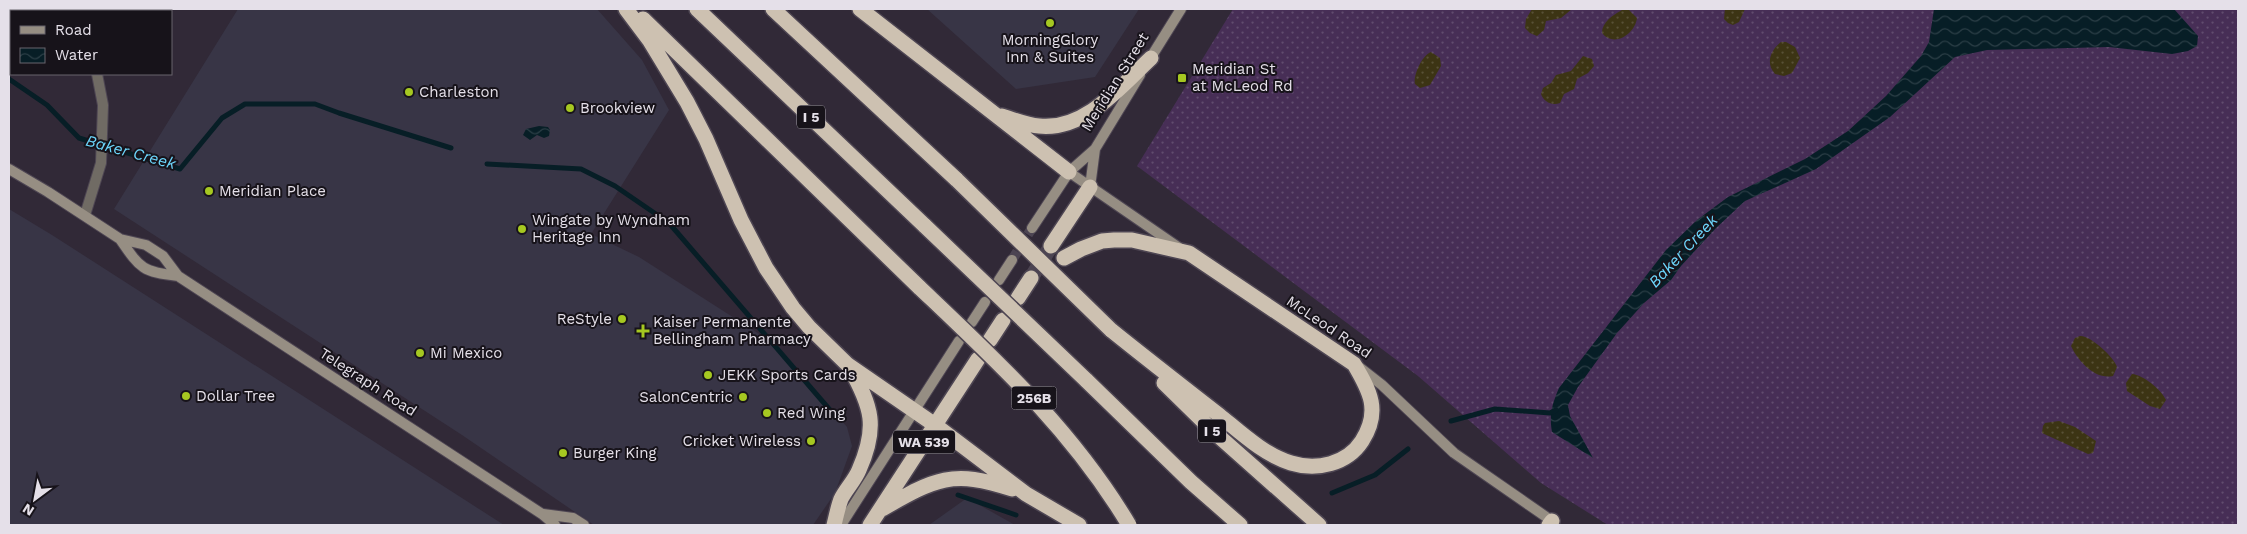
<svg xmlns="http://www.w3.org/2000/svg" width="2247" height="534" font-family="'Work Sans',sans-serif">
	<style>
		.commercial { fill: #383546 }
		.grass { fill: url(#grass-dots) }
		.sand { fill: url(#sand-dots) }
		.water { fill: url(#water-waves) }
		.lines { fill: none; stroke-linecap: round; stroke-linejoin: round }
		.stream { stroke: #071e26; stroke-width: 5 }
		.secondary-tunnel { stroke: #4c4452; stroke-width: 10; stroke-dasharray: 10 5; stroke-linecap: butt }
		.highway-tunnel { stroke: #4c4452; stroke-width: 15; stroke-dasharray: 15 8; stroke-linecap: butt }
		.street-casing { stroke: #4e4653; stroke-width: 12 }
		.secondary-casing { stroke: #4e4653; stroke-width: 12 }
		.highway-casing { stroke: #4e4653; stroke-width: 18 }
		.street { stroke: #706b64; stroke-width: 10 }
		.secondary { stroke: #968e83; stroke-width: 10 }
		.highway { stroke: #cdc1b1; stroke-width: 15 }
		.highway-bridge-casing { stroke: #4e4653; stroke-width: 18; stroke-linecap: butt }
		.highway-bridge { stroke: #cdc1b1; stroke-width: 15 }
		.poi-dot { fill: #a6c821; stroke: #17131a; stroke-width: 2 }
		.labels { text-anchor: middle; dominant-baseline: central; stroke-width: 4; stroke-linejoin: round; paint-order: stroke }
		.shield { fill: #17131a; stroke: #a7a2ab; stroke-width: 1 }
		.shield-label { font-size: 14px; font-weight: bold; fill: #e5e0e9 }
		.poi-label { font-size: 15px; fill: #e5e0e9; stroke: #17131a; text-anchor: start }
		.street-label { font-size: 15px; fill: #e5e0e9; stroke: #17131a }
		.water-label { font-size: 16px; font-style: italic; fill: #6cd6fb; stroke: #17131a }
	</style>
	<defs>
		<pattern id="grass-dots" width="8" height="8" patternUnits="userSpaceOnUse" patternTransform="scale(1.25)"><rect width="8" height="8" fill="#472e56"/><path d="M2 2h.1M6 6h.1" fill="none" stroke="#614c6e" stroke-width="1.8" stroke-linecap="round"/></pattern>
		<pattern id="sand-dots" width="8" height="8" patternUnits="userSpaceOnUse" patternTransform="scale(1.25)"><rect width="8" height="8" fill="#3c3414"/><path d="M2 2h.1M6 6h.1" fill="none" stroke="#585136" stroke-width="1.8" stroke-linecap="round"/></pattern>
		<pattern id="water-waves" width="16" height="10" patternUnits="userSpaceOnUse" patternTransform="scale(1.25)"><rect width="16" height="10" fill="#071e26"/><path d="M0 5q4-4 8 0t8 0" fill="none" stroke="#2b3e46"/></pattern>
	</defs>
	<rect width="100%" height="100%" fill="#312937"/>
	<path class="commercial" d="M238,9H597L642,60L669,110L591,234L639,257L775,344L847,427L852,446L835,493L813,525H594L462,435L114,209Z
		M927,9H1139L1095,77L1016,89Z
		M9,209L52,235L504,525H9Z
		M967,498L1015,525H929Z"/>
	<path class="grass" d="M1233,9H2238V525H1608L1541,483L1418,376L1137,166Z"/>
	<path class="sand" d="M1532,9H1572L1561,18L1546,21L1544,30L1537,36L1530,33L1525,28L1526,19Z
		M1725,9H1745L1739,22L1733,25L1728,23L1724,19Z
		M1622,10H1629L1637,18C1635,34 1614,48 1602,33C1602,22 1613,15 1622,10Z
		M1781,42H1786L1795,47L1800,58L1792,73L1784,76L1775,74C1765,63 1771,50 1781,42Z
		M1431,52L1440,58L1441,66L1430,85L1420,88L1415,84C1413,76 1422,55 1431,52Z
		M1583,56L1592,59L1594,66L1588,73L1577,79L1574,89L1564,94L1560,103C1552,106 1544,102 1541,94L1543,88L1551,83L1556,75L1571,71Z
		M2080,336C2090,335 2115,358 2117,367L2113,376C2095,380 2078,361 2071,346L2075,338Z
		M2132,374C2143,375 2161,389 2166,400L2160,409L2150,406L2127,391L2126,383Z
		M2059,421L2075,427L2096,441L2093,453L2088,454L2042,433L2043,426L2045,423Z"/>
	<path class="water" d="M1934,9H2174L2198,36L2197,46L2188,51L2172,54L2109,47L1987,50L1955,57L1890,117L1816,169L1745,201L1716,228L1681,266L1671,280L1644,303L1617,333L1578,387L1568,405L1570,416L1593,458L1552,432C1549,415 1552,404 1559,388L1666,250L1697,220L1728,197L1805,159L1848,131L1886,96L1921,56L1929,42Z
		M539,126L548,127L550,130L549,136L544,138L537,135L530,140L523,135L526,129Z"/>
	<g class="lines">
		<path class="stream" d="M9,79L47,105L79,138L180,169L222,118L245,104H315L339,113L451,148
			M487,164L581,169L615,186L669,223L836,417
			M1451,421L1495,409L1550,413L1556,410
			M1332,493L1375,475L1408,449
			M958,495L1016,515"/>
		<path class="secondary-tunnel" d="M1012,260L1032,228"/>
		<path class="highway-tunnel" d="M1031,278L1051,246"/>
		<g class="street-casing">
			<path id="street" d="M85,215L101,163L103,105L97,74"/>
		</g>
		<g class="secondary-casing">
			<path id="secondary" d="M1148,62L1181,9
				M9,169L48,192L120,239L146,245L163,256L178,276L542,514L555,525
				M1069,172L1181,249
				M1090,187L1095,149
				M1032,228L1069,172L1095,149L1140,75
				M120,239C140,268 142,272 178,276
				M999,280L1012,260
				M972,322L985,302
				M1359,367L1382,385L1454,453L1552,521
				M543,514L573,518L584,525
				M841,525L959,341"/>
		</g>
		<g class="highway-casing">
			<path id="highway" d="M626,9L650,41L687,102L706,139L741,220L766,268L793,308L809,327L848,365L935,425L1026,494L1079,525
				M697,9L925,226
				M773,9L957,180
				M860,9L1069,172
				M643,19L920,288
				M1002,116C1014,120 1027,125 1039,126C1085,131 1121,86 1151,58
				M1051,246L1090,187
				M1064,258L1081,249L1102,241L1114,240H1132L1189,253L1354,364C1370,391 1381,411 1362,441C1347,464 1317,471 1291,463C1264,455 1240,432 1219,415C1183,387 1147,359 1111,330
				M1018,298L1031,278
				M990,340L1003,320
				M1086,380L1191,482L1240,525
				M1164,383L1214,432L1319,525
				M882,509C935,479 952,469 1012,489
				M834,525C836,517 838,507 841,499C846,489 855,480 859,470C878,427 872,407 850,368
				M870,525L978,359
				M1549,525L1552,521"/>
		</g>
		<use href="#street" class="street"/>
		<use href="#secondary" class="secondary"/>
		<use href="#highway" class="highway"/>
		<g class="highway-bridge-casing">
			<path id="highway-bridge" d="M957,180L1111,330
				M925,226L1086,380
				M920,288C999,363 1073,431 1129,525"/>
		</g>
		<use href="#highway-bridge" class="highway-bridge"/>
	</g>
	<g class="poi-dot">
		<circle cx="1050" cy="23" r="5"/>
		<rect x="1177" y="73" width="10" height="10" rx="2.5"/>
		<circle cx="409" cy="92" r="5"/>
		<circle cx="570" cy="108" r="5"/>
		<circle cx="209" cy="191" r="5"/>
		<circle cx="522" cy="229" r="5"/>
		<circle cx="622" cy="319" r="5"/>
		<path d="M640.5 323.5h5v5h5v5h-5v5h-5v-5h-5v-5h5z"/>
		<circle cx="420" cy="353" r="5"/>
		<circle cx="708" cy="375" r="5"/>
		<circle cx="186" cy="396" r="5"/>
		<circle cx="743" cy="397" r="5"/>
		<circle cx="767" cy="413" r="5"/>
		<circle cx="811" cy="441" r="5"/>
		<circle cx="563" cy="453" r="5"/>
	</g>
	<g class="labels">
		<g class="shield">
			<rect x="797" y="105.5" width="28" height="23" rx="4"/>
			<rect x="1011.5" y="386.5" width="45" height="23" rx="4"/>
			<rect x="1198" y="419.5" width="28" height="23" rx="4"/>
			<rect x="893" y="430.5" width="62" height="23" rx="4"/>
		</g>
		<g class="shield-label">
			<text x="811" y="117">I 5</text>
			<text x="1034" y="398">256B</text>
			<text x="1212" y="431">I 5</text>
			<text x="924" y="442">WA 539</text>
		</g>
		<g class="poi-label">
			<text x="1050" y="40" text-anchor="middle">MorningGlory<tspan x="1050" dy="17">Inn &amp; Suites</tspan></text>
			<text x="1192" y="69">Meridian St<tspan x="1192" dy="17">at McLeod Rd</tspan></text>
			<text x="419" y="92">Charleston</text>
			<text x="580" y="108">Brookview</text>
			<text x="219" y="191">Meridian Place</text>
			<text x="532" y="220">Wingate by Wyndham<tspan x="532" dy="17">Heritage Inn</tspan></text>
			<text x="612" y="319" text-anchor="end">ReStyle</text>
			<text x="653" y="322">Kaiser Permanente<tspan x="653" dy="17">Bellingham Pharmacy</tspan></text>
			<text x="430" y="353">Mi Mexico</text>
			<text x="718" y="375">JEKK Sports Cards</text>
			<text x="196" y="396">Dollar Tree</text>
			<text x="733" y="397" text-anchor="end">SalonCentric</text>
			<text x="777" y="413">Red Wing</text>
			<text x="801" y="441" text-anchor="end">Cricket Wireless</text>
			<text x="573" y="453">Burger King</text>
		</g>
		<g class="street-label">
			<text transform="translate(1115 82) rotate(-58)">Meridian Street</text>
			<text transform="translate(1329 327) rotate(34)">McLeod Road</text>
			<text transform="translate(368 382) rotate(33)">Telegraph Road</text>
		</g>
		<g class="water-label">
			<text transform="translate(131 152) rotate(15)">Baker Creek</text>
			<text transform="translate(1683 251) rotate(-47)">Baker Creek</text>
		</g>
	</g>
	<rect width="2247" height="534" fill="none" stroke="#e5e0e9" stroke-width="20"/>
	<rect x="10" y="10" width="162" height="65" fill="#17131a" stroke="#69656d"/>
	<rect x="20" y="26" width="25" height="8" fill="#968e83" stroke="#69656d"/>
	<text x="55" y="35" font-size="15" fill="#e5e0e9">Road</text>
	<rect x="20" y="48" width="25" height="15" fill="url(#water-waves)" stroke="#69656d"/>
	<text x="55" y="60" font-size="15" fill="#e5e0e9">Water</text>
	<g transform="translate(35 499) rotate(212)" stroke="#17131a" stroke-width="4" paint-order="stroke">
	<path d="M0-4L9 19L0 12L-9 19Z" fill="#e5e0e9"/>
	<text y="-8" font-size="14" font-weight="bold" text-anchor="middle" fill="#e5e0e9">N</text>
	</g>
</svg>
